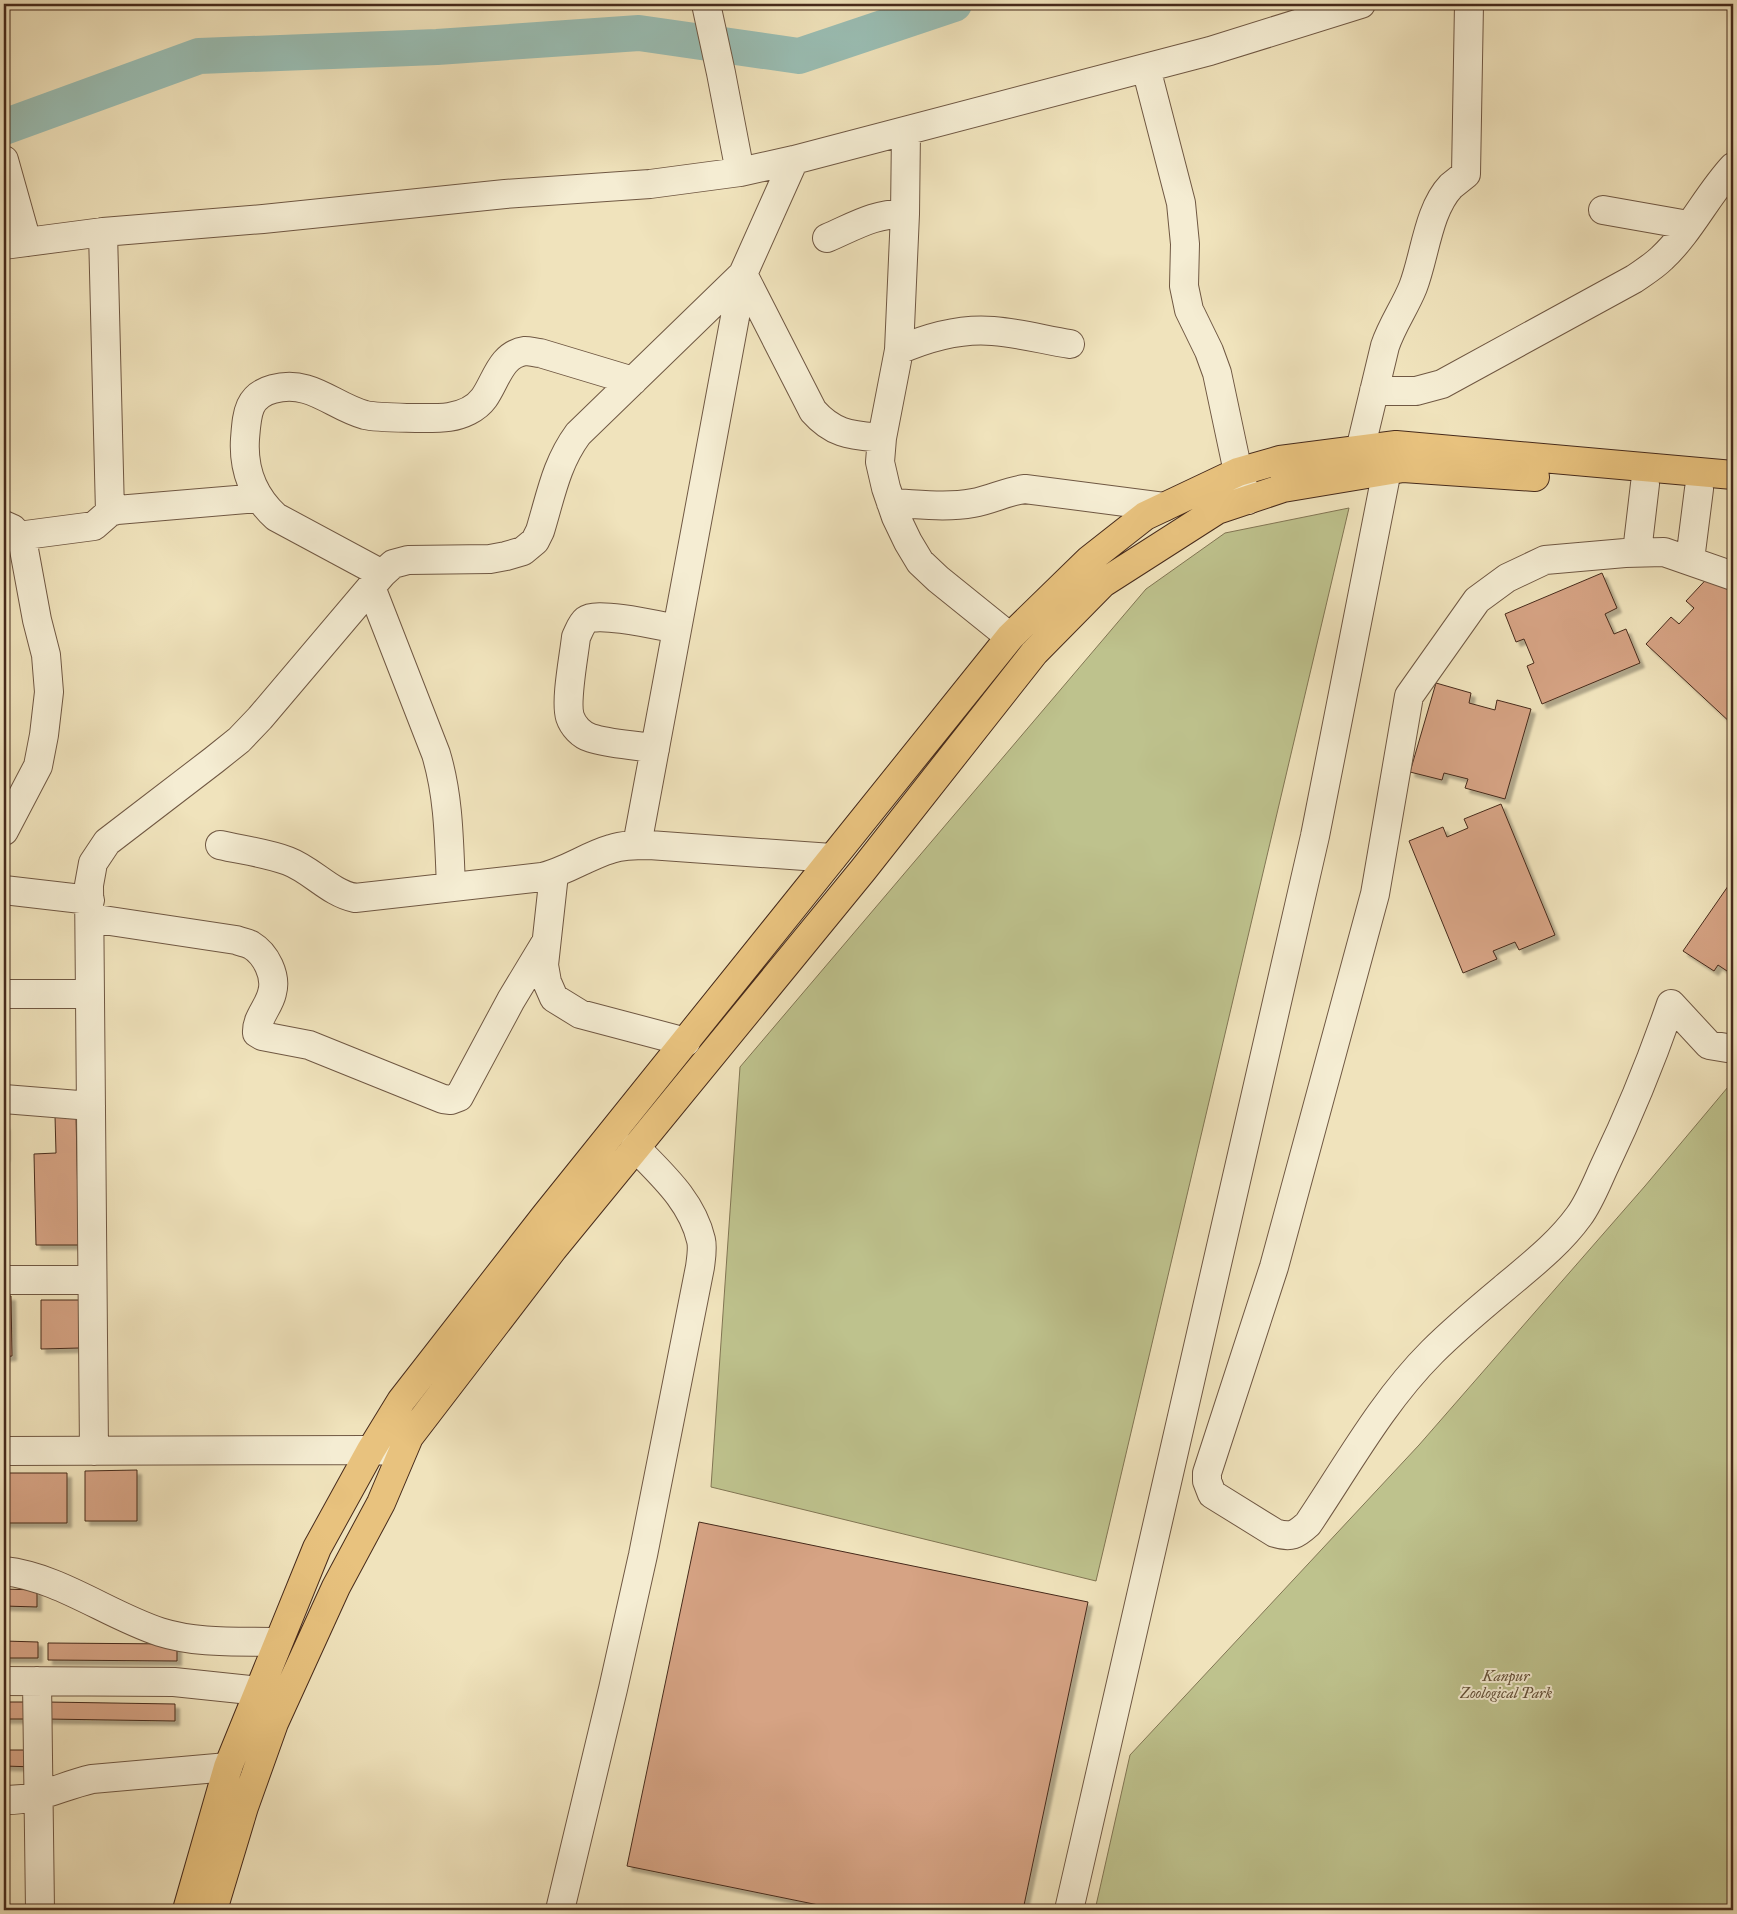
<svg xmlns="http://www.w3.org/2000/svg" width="1737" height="1914" font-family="'IM FELL Great Primer',serif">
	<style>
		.green { fill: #bec28d; stroke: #827654 }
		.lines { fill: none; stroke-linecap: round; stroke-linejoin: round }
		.river { stroke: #9abeb4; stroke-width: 36 }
		.building { fill: #d6a384; stroke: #462a1b; filter: url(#shadow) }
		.minor-casing { stroke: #705843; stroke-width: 30 }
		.major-casing { stroke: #462a1b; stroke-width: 30 }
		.minor { stroke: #f5edd3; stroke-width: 28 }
		.major { stroke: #e8c27e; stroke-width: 28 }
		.labels { text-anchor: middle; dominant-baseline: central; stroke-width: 4; stroke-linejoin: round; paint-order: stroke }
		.park-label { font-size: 15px; font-style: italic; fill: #645038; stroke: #f5edd3 }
	</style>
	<defs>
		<filter id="shadow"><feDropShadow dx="4.5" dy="4.5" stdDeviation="1" flood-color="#0004"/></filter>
	</defs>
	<rect width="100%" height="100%" fill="#f0e3bc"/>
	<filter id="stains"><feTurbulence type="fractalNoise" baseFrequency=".004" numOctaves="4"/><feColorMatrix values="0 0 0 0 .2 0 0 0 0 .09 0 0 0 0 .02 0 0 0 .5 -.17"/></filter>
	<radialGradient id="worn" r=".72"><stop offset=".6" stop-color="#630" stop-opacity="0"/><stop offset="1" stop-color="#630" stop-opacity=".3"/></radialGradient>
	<path class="green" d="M1349,508L1096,1581L711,1487L740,1067L1146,589L1225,533Z
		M1733,1081V1910H1095L1130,1755L1419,1445L1645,1186Z"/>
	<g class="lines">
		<path class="river" d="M4,127L199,56L437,47L639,33L799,56L954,4"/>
	</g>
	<path class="building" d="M1714,571L1733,589V725L1646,644L1671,617L1679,624L1694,608L1686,601Z
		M1602,573L1617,608L1605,614L1614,634L1626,629L1640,663L1542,704L1527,666L1534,663L1524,639L1516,642L1505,614Z
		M1436,683L1471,693L1469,703L1495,710L1497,700L1531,709L1505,799L1465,788L1468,779L1444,773L1442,780L1410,772Z
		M1501,804L1555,935L1519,950L1515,942L1493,951L1497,959L1463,973L1409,841L1443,827L1447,837L1468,828L1464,819Z
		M1733,879V975L1718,965L1714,971L1683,951Z
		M55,1116H76L79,1245H36L34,1154L56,1153Z
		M4,1125H5V1157H4Z
		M4,1296H11L12,1356L4,1357Z
		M41,1300H79V1348L41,1349Z
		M137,1470V1521H85V1471Z
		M4,1473H67V1523H4Z
		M699,1522L1088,1602L1023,1910H843L627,1866Z
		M4,1589L37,1590V1607L4,1606Z
		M4,1641L38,1642V1658H4Z
		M48,1643L177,1644V1661L48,1660Z
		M4,1702H36V1719H4Z
		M47,1702L175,1704V1721L46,1719Z
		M4,1750H35V1767L4,1766Z"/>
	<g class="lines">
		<g class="minor-casing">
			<path id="minor" d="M706,4L721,73L740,172
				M1146,68L1181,203L1185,244L1184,286L1189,310L1209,351L1217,373L1238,472L1248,500
				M906,131L905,214L899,350L882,438L880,462L886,488L896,517L908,542L920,562L938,579L1010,637
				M4,160L27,242
				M1603,210L1688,225
				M103,232L110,512
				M827,238C855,226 875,213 905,214
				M4,245L103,232L263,219L505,194L650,184L740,172L794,160L1210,51L1361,4
				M743,274L813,411C834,435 852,435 882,438
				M899,350C929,337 960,328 993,331C1019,333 1045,340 1070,344
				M1374,391H1416L1442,384L1634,279C1644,272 1654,266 1662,258C1690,232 1707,195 1733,167
				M1360,450L1385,346C1392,325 1405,307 1413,287C1425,256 1428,210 1451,186C1456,182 1461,178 1466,174L1469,4
				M891,503C918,504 946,508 973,503C991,500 1007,491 1025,489L1164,507
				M4,525L13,529L23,544L37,620L46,655L49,692L44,735L38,766L4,831
				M18,536L94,526L110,512L117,510L259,498
				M1637,552L1645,484
				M1690,560L1699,489
				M382,574L276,517C254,497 243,470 245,439C247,415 247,396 273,389C311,379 332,406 365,415C378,418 435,419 449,417C462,415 476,409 484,398C496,381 501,354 525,351C530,351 536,353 540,353L633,381
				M1733,576L1664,552L1625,553L1545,560L1507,578L1477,600L1409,696L1375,894L1274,1267L1207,1473V1481L1212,1494L1275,1533C1291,1538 1296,1535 1308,1524C1347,1466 1382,1402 1432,1352C1454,1330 1479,1309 1503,1289C1530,1266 1558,1245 1579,1216C1590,1201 1597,1182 1605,1165C1630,1113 1652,1059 1671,1004L1709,1045L1733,1049
				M371,587L436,754C449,797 449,842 451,887
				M655,749C635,745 610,744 591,738C581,735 573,726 570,717C565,701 574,656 576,637C579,631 581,624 586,620C597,611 661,626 677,629
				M220,845C242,850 267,853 288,861C312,870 330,893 355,898L542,877C567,871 587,856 611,849C623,845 636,845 649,845L832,858
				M637,845L743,274L794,160
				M554,874L544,965L547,982L554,998L580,1014L686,1042
				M4,890L90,900
				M90,918L236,940C241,942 247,943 251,945C266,954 277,976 272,993C269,1007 256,1018 257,1033L262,1036L309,1045L443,1099L451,1100L459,1097L511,1000L546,942
				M4,994H90
				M4,1099L91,1106
				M4,1280H92
				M4,1451L371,1450L392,1451
				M94,1451L89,885L93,863L107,842L214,760L239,740L260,718L382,574L393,564L408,560L490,559L506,556L523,551L535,541L540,531C551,495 556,464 578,434L743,274
				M4,1571C59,1577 108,1615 160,1632C198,1644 239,1641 278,1642
				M4,1681L174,1682L260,1691
				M37,1681L40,1910
				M4,1800C37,1801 61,1786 92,1779L228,1767
				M560,1910L613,1689L643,1555L700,1267C701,1259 703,1248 701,1240C692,1201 662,1175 635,1147
				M1069,1910L1315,836L1387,470"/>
		</g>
		<g class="major-casing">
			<path id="major" d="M187,1910L228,1767L317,1548L371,1450L401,1401L545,1216L1010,637L1089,560L1145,516L1238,472L1280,460L1396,445L1733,475
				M213,1910L244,1807L274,1723L336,1587L381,1503L409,1437L553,1249L863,870L1034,653L1103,583L1217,510L1283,488L1403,468L1535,477"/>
		</g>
		<use href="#minor" class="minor"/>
		<use href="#major" class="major"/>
	</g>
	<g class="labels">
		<g class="park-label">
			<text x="1506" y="1676">Kanpur<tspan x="1506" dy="17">Zoological Park</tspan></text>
		</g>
	</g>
	<rect width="1737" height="1914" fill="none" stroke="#f0e3bc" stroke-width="20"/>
	<rect x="5" y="5" width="1727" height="1904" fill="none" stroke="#462a1b" stroke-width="2.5"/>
	<rect x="10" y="10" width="1717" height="1894" fill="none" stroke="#462a1b"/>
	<rect width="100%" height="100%" filter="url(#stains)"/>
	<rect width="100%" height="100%" fill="url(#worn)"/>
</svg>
